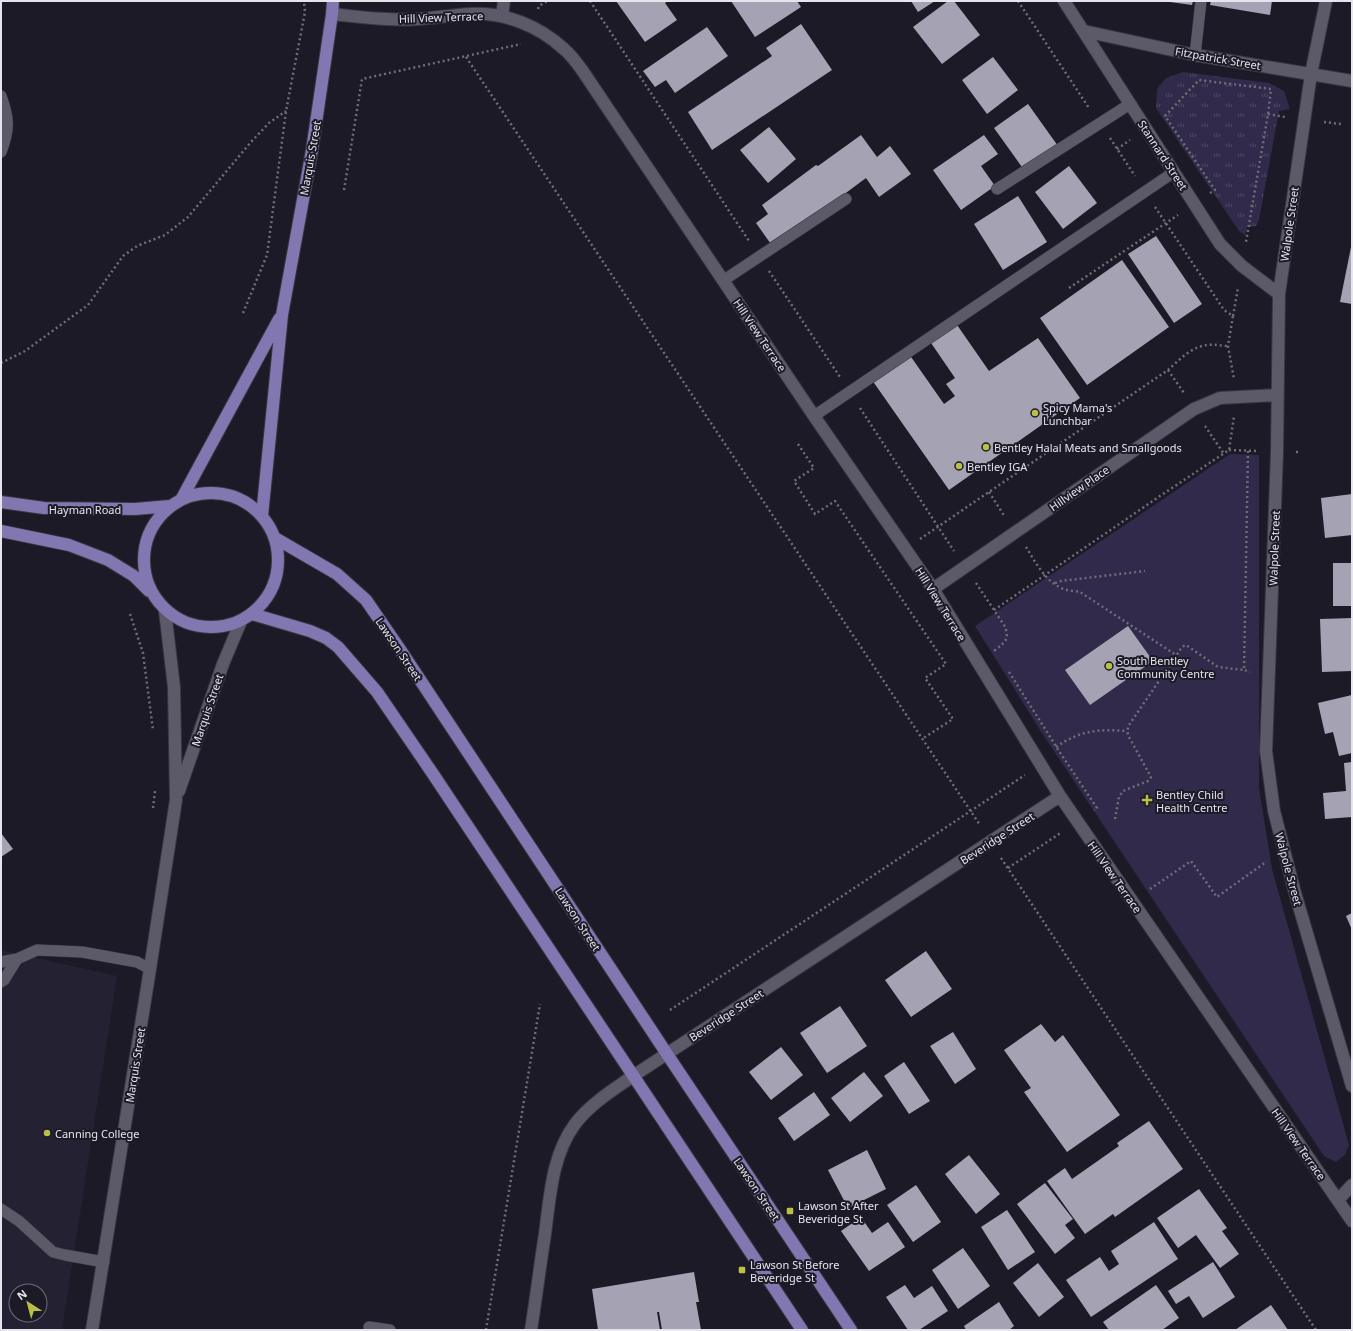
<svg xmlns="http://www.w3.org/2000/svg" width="1353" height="1331" font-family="'Noto Sans',sans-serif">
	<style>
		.built { fill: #242133; fill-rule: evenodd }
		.grass { fill: url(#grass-tufts) }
		.green { fill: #312a4a }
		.building { fill: #a5a3b3 }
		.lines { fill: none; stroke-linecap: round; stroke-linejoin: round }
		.service-casing { stroke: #383640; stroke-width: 12 }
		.minor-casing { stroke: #383640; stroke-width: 14 }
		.primary-casing { stroke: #383640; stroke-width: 14 }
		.path { stroke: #6f6d77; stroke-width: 2.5; stroke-dasharray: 2 3; stroke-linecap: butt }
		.service { stroke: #5c5a69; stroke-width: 11 }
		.minor { stroke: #5c5a69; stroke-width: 12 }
		.primary { stroke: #8277b1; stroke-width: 12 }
		.poi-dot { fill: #bac046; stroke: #1c1a26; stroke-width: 1.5 }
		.labels { text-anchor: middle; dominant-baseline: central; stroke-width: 4; stroke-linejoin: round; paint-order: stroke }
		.street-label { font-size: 11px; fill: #e6e4ed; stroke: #1c1a26 }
		.poi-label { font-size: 11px; fill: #e6e4ed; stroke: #1c1a26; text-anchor: start }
	</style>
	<defs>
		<pattern id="grass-tufts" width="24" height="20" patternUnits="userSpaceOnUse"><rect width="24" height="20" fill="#312a4a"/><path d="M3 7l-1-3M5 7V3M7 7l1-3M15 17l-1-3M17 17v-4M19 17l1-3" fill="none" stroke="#4f4964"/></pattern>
	</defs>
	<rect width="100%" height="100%" fill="#1c1a26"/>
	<path class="built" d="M1,950L117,976L62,1330H1ZM16,1291H40V1315H16Z"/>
	<path class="grass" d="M1183,72L1269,83L1284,91L1290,109L1279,111L1259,220L1256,226L1247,227L1245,235L1239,231L1156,108L1157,89L1166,78Z"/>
	<path class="green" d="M1230,454L1259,455V788L1272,869L1349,1145L1345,1155L1336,1162L1324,1156L1040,730L975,626Z"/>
	<path class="building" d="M616,1H668L665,3L677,20L645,42Z
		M731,1H797L801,7L755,37Z
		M911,1H935L918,12Z
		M948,1H954L980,35L942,64L913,27Z
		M1170,1H1193L1192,5L1170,2Z
		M1211,1H1272L1270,15L1210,5Z
		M801,24L832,70L712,150L688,112L772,56L766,48Z
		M707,27L728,56L675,93L666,80L655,87L643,71Z
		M993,57L1018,90L987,114L962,80Z
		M1028,104L1058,146L1024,170L994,128Z
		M769,127L796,159L768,183L740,150Z
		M861,135L877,157L890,146L911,174L879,197L866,178L773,247L756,223L768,214L762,205L816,165L818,166Z
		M984,135L998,154L981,166L995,186L961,210L933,170Z
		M1069,166L1097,203L1063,229L1035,192Z
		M1018,196L1047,242L1003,270L974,224Z
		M1156,236L1202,304L1174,323L1128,254Z
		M1351,247H1352V304L1340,302Z
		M1122,260L1169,327L1087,385L1040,318Z
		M955,322L989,371L1038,338L1080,398L949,490L872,380L909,354L944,404L955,396L946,384L955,378L929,340Z
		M1352,494V535L1325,538L1321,498Z
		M1333,563H1352V606H1333Z
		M1352,618V671L1322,672L1320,619Z
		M1128,626L1153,661L1090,705L1065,670Z
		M1352,695V753L1339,756L1333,732L1325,734L1318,703Z
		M1352,762V817L1325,819L1323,793L1346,791L1344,763Z
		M1,833L13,849L1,857Z
		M1352,913V930L1346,916Z
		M926,951L952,989L911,1017L885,980Z
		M840,1006L867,1046L827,1073L800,1033Z
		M1041,1024L1055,1042L1063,1035L1120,1115L1067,1152L1024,1092L1031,1088L1004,1050Z
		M953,1032L976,1069L955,1084L930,1046Z
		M781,1047L803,1075L771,1100L749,1072Z
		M904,1062L930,1101L909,1114L884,1076Z
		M864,1072L883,1096L850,1122L831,1098Z
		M814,1092L830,1115L794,1141L778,1118Z
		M1149,1121L1183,1169L1115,1217L1113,1214L1085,1234L1047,1181L1065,1168L1072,1179L1119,1146L1117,1143Z
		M867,1150L886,1189L848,1208L828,1170Z
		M969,1155L1000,1194L976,1214L945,1174Z
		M1045,1183L1073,1219L1065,1225L1075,1238L1055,1254L1017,1204Z
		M916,1185L941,1222L913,1242L887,1205Z
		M1199,1189L1227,1228L1222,1231L1239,1254L1220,1268L1196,1235L1178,1248L1157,1218Z
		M1007,1210L1035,1252L1008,1270L981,1227Z
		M861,1217L872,1233L888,1222L905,1247L869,1271L841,1231Z
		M1154,1222L1178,1259L1091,1317L1066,1280L1100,1257L1109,1271L1119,1264L1111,1251Z
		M963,1248L990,1286L958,1309L932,1270Z
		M1213,1262L1235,1297L1203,1318L1189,1296L1176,1304L1168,1291Z
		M1038,1263L1064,1297L1039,1317L1013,1283Z
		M694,1272L699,1302H696L701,1330H662L659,1312H657L660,1330H598L592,1289Z
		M905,1285L914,1298L932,1286L948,1311L919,1330H908L886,1297Z
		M1156,1285L1179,1318L1162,1330H1109L1103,1322Z
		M999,1302L1014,1326L1009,1330H966L964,1326Z
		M1271,1305L1288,1330H1235Z"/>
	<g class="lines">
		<g class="service-casing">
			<path id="service" d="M1195,55L1201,1
				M1,96C9,118 10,129 1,152
				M997,189L1130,104
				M724,280L846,199
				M814,416L1174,172
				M1,962L17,959L37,950L82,952L137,962L150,969
				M1,982L4,980L17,959
				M1,1209L19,1221L53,1252L65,1255L104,1262
				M369,1327L390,1330"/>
		</g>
		<g class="minor-casing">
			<path id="minor" d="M1064,1L1220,244L1242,266L1279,294
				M1326,1L1311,74L1279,294L1277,452L1266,751L1274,811L1295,893L1352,1086
				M332,14C361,17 390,21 418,19C435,18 452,15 470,14C505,12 539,26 564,49C571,55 577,63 582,70L814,416L933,589L1060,796L1352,1221
				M502,16L504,1
				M1084,31L1195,55L1352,81
				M933,589L1194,409L1220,398L1277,395
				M179,791L223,664L241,621
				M1338,1200L1352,1185
				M92,1330L150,969L176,800L174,687L165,611
				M531,1330C536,1298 540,1266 545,1234C550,1196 552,1155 575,1124C590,1104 613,1090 633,1076L1060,796"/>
		</g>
		<g class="primary-casing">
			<path id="primary" d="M144 560a67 67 0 1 1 134 0a67 67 0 1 1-134 0Z
				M182,498L279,319
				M1,502L44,508L135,509L170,506
				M262,516L282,315L312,150L332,14L333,1
				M1,531L69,545L108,560L134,576L149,591
				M275,538L337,574L366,600L401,651L667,1054L851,1330
				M252,614L310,631L326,638L338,647L377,692L433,774L802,1330"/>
		</g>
		<path class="path" d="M590,1L749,241
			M1018,1L1089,108
			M538,9L539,6L547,1
			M466,57L980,825
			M1268,114L1285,117
			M1324,122L1341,124
			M1110,138L1135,176
			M1117,149L1130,140
			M344,190L362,79L521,44
			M1210,193L1215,190L1165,116L1199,80L1271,89L1268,114L1246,242
			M1155,207L1224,310L1233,316L1228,346L1234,379
			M769,271L840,377
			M1069,288L1178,215
			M243,313L267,255L286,111L305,12L304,1
			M1233,316L1238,288
			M1,363L25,351L88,305L123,256L137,246L165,235L188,217L251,142L269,123L286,111
			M1168,370L1184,393
			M860,408L954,551
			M1205,426L1224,454
			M798,444L814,468L794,481L815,514L835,501L946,664L925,678L953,719L922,739
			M1229,450L1259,451
			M1248,451L1244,670L1250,672
			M1296,452H1301
			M989,492L1005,517
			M920,539L1168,370C1179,360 1192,346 1208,345C1214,344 1221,346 1228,346
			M1026,547C1036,563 1047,585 1067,590C1071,591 1076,591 1080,592L1176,655
			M976,583L1004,625C1010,638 1006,642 995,650L996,651
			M1055,583L1061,581L1145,571
			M994,610L1160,496L1229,450L1234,416
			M130,614L143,653L153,730
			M1009,672L1059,751L1097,808L1094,810
			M1056,747C1081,730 1098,729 1127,731
			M153,808L155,791
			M1115,819L1119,797L1123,791L1148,781L1151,777L1129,737L1127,731L1129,725L1182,647L1186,645L1218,667L1244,670
			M1001,858L1316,1330
			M1008,868L1062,832
			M1150,889L1191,861L1217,897L1266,862V861
			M670,1010L1025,775
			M486,1330L540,1004"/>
		<use href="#service" class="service"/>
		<use href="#minor" class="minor"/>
		<use href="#primary" class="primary"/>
	</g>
	<g class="poi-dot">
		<circle cx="1035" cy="413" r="4"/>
		<circle cx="986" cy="447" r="4"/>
		<circle cx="959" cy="466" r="4"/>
		<circle cx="1109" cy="666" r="4"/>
		<path d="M1145 794h4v4h4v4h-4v4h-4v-4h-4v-4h4z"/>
		<circle cx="47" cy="1133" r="4"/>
		<rect x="786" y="1207" width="8" height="8" rx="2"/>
		<rect x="738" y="1266" width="8" height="8" rx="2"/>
	</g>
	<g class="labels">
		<g class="street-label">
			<text transform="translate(441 17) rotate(-2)">Hill View Terrace</text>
			<text transform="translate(1218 58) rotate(10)">Fitzpatrick Street</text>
			<text transform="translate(1163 155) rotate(57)">Stannard Street</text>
			<text transform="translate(310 158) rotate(-80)">Marquis Street</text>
			<text transform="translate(1289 224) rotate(-82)">Walpole Street</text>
			<text transform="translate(760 335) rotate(56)">Hill View Terrace</text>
			<text transform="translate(1079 488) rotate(-35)">Hillview Place</text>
			<text x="85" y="509">Hayman Road</text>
			<text transform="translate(1274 548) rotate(-88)">Walpole Street</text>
			<text transform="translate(941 604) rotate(58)">Hill View Terrace</text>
			<text transform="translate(399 649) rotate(56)">Lawson Street</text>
			<text transform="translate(207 710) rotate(-71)">Marquis Street</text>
			<text transform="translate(997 838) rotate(-33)">Beveridge Street</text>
			<text transform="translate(1289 869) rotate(75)">Walpole Street</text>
			<text transform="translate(1115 877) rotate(55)">Hill View Terrace</text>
			<text transform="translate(578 919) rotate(57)">Lawson Street</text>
			<text transform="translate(726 1015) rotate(-33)">Beveridge Street</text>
			<text transform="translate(135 1065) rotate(-81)">Marquis Street</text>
			<text transform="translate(1299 1144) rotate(55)">Hill View Terrace</text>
			<text transform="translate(757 1189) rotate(56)">Lawson Street</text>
		</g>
		<g class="poi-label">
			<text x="1043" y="407">Spicy Mama's<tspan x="1043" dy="13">Lunchbar</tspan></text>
			<text x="994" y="447">Bentley Halal Meats and Smallgoods</text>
			<text x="967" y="466">Bentley IGA</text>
			<text x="1117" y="660">South Bentley<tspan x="1117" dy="13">Community Centre</tspan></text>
			<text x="1156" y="794">Bentley Child<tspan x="1156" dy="13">Health Centre</tspan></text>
			<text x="55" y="1133">Canning College</text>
			<text x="798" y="1205">Lawson St After<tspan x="798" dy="13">Beveridge St</tspan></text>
			<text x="750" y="1264">Lawson St Before<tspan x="750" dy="13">Beveridge St</tspan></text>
		</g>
	</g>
	<rect width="1353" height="1331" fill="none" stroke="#e6e4ed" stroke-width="4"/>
	<g transform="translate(28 1303) rotate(324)"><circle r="19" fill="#1c1a26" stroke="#6d6b76"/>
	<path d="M0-3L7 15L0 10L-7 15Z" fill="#bac046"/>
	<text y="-6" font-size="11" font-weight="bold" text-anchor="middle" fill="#e6e4ed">N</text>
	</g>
</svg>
